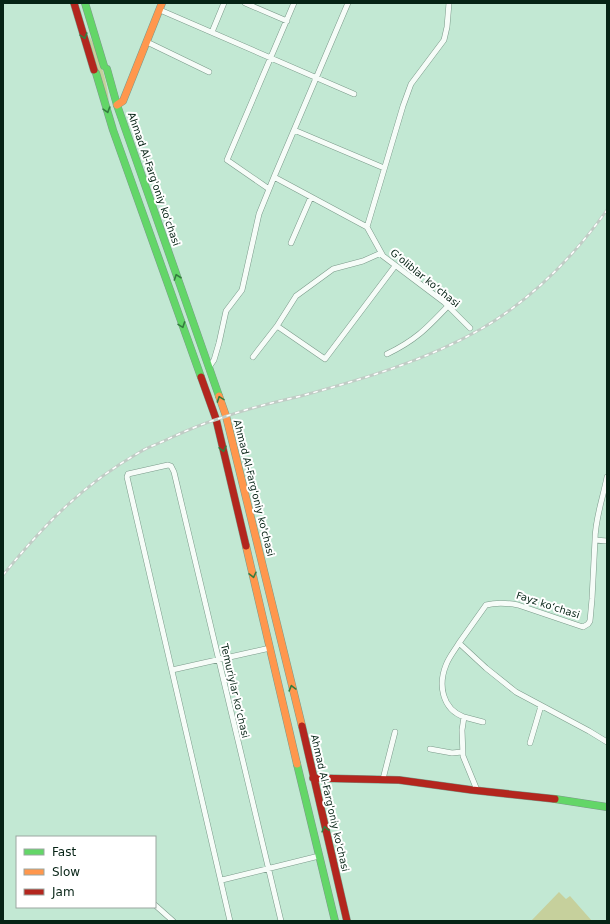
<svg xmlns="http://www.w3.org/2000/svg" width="610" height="924" font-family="'DejaVu Sans',sans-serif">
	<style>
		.green { fill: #c6d09c }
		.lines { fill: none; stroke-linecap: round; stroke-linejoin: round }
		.street-casing { stroke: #7b9a8a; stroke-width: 6 }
		.fast-casing { stroke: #7b9a8a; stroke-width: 8 }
		.slow-casing { stroke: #7b9a8a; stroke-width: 8 }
		.jam-casing { stroke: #7b9a8a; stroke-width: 8 }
		.street { stroke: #f6fcf8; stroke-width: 5 }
		.fast { stroke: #63d668; stroke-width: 7 }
		.slow { stroke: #ff974d; stroke-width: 7 }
		.jam { stroke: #b3261e; stroke-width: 7 }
		.rail-casing { stroke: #c0ccc5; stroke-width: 3 }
		.rail { stroke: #fff; stroke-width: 1.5; stroke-dasharray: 4.5; stroke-linecap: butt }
		.oneway { stroke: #347c3e }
		.labels { text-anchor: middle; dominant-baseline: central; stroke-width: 4; stroke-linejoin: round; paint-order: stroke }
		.street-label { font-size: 10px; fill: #062315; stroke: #fff }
	</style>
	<rect width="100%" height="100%" fill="#c2e8d3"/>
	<path class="green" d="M89,35C99,54 107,81 109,102L90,48Z
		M559,892L566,899L570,896L592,921H531Z"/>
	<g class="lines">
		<g class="street-casing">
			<path id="street" d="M245,3L287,21
				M160,10L354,94
				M212,32L224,3
				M147,42L209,72
				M294,130L384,168
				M274,177L367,227L383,256L444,302L470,328
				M269,189L227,160L294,3
				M367,227L403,106L411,84L444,40L447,27L449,3
				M291,243L311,197
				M277,326L325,359L395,266
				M387,354C416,340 427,328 448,306
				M253,357L277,326L296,296L333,269L363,261L381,253
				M209,367L214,360L219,343L226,311L242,290L259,214L274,177L348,3
				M595,540C595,519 603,498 607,477
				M607,541L595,540L592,599L590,621L588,624L583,627L518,605C508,603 497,602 486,605L459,643L486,668L516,692L589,731L607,742
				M459,643C455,650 449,657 446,665C438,685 442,709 464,717
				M172,670L270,648
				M530,743L541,706
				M430,749L452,753L462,752
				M383,779L395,732
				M477,790L463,756L462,730L464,717L483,722
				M222,880L319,856
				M155,905L173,921
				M230,921L127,477L128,474L168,465L171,466L174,472L281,921"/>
		</g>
		<g class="fast-casing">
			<path id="fast" d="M85,3L104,66
				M107,69L117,105L219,396
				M96,73L113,130L201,377
				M297,764L335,921
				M555,799L607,807"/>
		</g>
		<g class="slow-casing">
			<path id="slow" d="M117,105L123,101L162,3
				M219,396L226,416L302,726
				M246,546L297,764"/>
		</g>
		<g class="jam-casing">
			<path id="jam" d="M74,3L94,70
				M201,377L216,419L246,546
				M302,726L347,921
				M313,778L399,780L472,790L555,799"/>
		</g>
		<use href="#street" class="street"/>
		<use href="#fast" class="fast"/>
		<use href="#slow" class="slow"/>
		<use href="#jam" class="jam"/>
		<g class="rail-casing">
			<path id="rail" d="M3,575C45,524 82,485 140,452C148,447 158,444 166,440C185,431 204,423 224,417C249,408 275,402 301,396C363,379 425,361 481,329C531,300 574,256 607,210"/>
		</g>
		<use href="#rail" class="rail"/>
	</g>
	<defs><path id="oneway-chevron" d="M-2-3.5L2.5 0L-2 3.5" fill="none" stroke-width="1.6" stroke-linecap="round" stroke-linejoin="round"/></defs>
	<g class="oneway">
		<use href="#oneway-chevron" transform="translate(84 36) rotate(73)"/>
		<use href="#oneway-chevron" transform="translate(107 110) rotate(73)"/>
		<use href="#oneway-chevron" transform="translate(177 277) rotate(-109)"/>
		<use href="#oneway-chevron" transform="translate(182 325) rotate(70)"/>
		<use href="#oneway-chevron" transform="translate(220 399) rotate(-110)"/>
		<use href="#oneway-chevron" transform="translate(223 449) rotate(77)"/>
		<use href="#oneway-chevron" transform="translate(253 575) rotate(77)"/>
		<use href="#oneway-chevron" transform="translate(292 688) rotate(-105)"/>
		<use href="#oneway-chevron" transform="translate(325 829) rotate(-104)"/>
	</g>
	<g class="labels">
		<g class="street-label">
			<text transform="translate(154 179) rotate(71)">Ahmad Al-Farg'oniy ko'chasi</text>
			<text transform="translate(425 278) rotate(39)">Gʻoliblar koʻchasi</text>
			<text transform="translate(254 488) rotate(76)">Ahmad Al-Farg'oniy ko'chasi</text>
			<text transform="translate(548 605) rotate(18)">Fayz koʻchasi</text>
			<text transform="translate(235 691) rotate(77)">Temuriylar koʻchasi</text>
			<text transform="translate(330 803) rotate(77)">Ahmad Al-Farg'oniy ko'chasi</text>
		</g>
	</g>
	<rect width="610" height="924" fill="none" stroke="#062315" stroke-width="8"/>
	<rect x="16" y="836" width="140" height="72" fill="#ffffff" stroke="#9ba7a1"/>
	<rect x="24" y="849" width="20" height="6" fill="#63d668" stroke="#9ba7a1"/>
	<text x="52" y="856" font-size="12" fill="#062315">Fast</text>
	<rect x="24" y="869" width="20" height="6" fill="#ff974d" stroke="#9ba7a1"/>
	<text x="52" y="876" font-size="12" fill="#062315">Slow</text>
	<rect x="24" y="889" width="20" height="6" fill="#b3261e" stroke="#9ba7a1"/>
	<text x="52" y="896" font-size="12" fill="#062315">Jam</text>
</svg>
